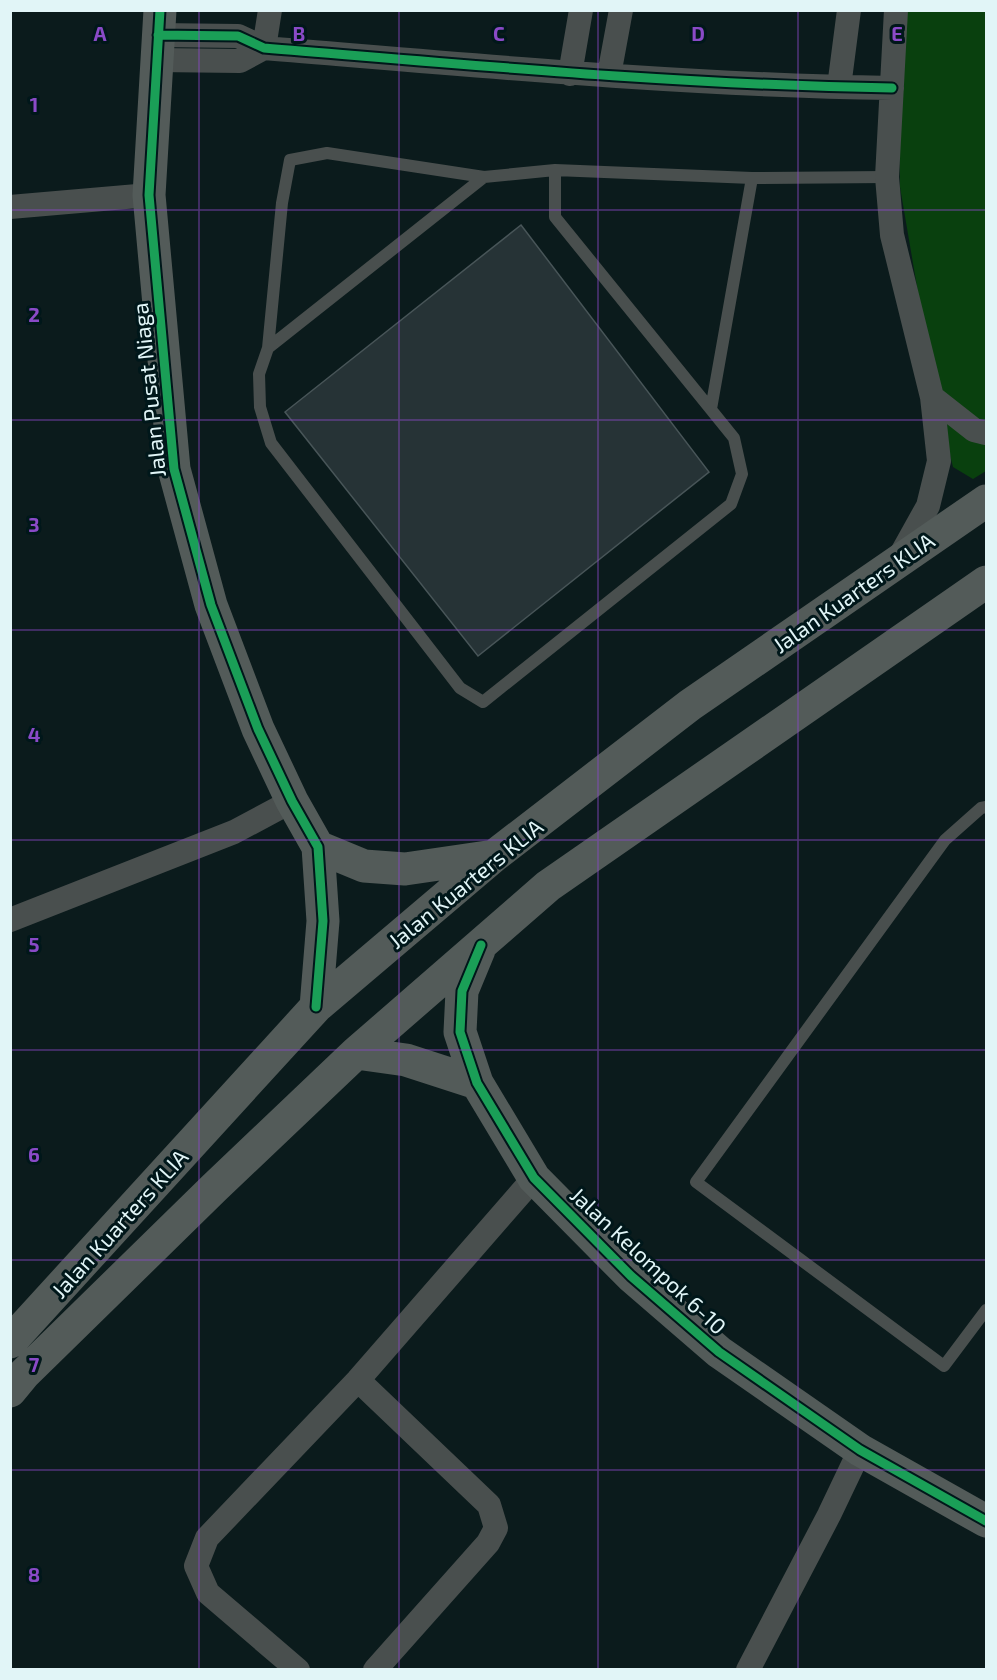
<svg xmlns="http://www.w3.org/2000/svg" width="997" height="1680" font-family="'Exo 2',sans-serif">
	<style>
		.green { fill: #09400e }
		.building { fill: #263336; stroke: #485558; stroke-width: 1.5 }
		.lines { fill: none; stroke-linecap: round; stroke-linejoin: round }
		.lane { stroke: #494f4e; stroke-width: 12 }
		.street { stroke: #494f4e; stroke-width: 24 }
		.secondary { stroke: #535b59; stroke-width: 33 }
		.cycleway-casing { stroke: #00171a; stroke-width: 13 }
		.cycleway { stroke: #1a9f57; stroke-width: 9 }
		.grid { fill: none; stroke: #8a4ac7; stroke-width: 1.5; stroke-opacity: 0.55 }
		.labels { text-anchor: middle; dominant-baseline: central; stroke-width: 6; stroke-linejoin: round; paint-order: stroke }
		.street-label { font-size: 22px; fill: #e1f5f7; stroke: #00171a }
		.grid-label { font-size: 20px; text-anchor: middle; font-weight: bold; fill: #8a4ac7; stroke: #00171a; stroke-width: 6; stroke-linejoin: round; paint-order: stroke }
	</style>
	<rect width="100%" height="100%" fill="#0b1b1c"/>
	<path class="green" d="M898,11H986V471L973,479L953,467L936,398L900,187Z"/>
	<path class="building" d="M521,225L709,472L478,656L285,412Z"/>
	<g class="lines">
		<path class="lane" d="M555,170V217L734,438L742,474L731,504L483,702L460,688L271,443L260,407L259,374L268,348L282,203L290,160L327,153L484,177L555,170L752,178L887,177
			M268,348L484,177
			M711,409L752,178
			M986,807L981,808L945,840L696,1182L944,1366L986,1310"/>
		<path class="street" d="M896,10L887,177L892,235L932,397L939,461L928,506L899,558
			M158,35L238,36L264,48C473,65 682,85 892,88
			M264,48L270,10
			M157,60L240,61L264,48
			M570,74L581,10
			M609,75L621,10
			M839,87L849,10
			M10,207L149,195
			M932,397L974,430L986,433
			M10,920L234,832L292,801
			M358,1380L489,1505L496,1528L488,1543L375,1670
			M298,1670L208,1593L196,1566L207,1538L358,1380L534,1178
			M748,1670L829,1515L860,1450"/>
		<path class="secondary" d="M160,10L149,195L174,469L211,605L258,729L292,801L318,847L323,921L316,1007
			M318,847L364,866L405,869L494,856
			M479,950L462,991L460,1032L477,1083L534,1178L631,1276L719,1352L860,1450L986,1521
			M356,1053L406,1060L477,1083
			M10,1342L316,1007L494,856L690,705L986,501
			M10,1391L24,1374L214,1188L356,1053L548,886L986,582"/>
		<g class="cycleway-casing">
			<path id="cycleway" d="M160,10L149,195L174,469L211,605L258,729L292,801L318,847L323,921L316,1007
				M158,35L238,36L264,48C473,65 682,85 892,88
				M481,945L462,991L460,1032L477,1083L534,1178L631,1276L719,1352L860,1450L986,1521"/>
		</g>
		<use href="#cycleway" class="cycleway"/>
	</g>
	<path class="grid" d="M199,10V1670M399,10V1670M598,10V1670M798,10V1670M10,210H986M10,420H986M10,630H986M10,840H986M10,1050H986M10,1260H986M10,1470H986"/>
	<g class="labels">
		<g class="street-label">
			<text transform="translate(148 390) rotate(-96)">Jalan Pusat Niaga</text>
			<text transform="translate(853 592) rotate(-35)">Jalan Kuarters KLIA</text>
			<text transform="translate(465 883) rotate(-39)">Jalan Kuarters KLIA</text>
			<text transform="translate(119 1223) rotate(-48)">Jalan Kuarters KLIA</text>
			<text transform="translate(649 1260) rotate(43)">Jalan Kelompok 6-10</text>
		</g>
	</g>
	<g class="grid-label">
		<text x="100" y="41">A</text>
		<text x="299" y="41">B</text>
		<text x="499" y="41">C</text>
		<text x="698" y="41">D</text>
		<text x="897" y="41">E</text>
		<text x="34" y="112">1</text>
		<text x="34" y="322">2</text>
		<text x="34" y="532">3</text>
		<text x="34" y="742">4</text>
		<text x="34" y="952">5</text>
		<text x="34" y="1162">6</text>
		<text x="34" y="1372">7</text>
		<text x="34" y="1582">8</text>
	</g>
	<rect width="997" height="1680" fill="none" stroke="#e1f5f7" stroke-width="24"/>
</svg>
